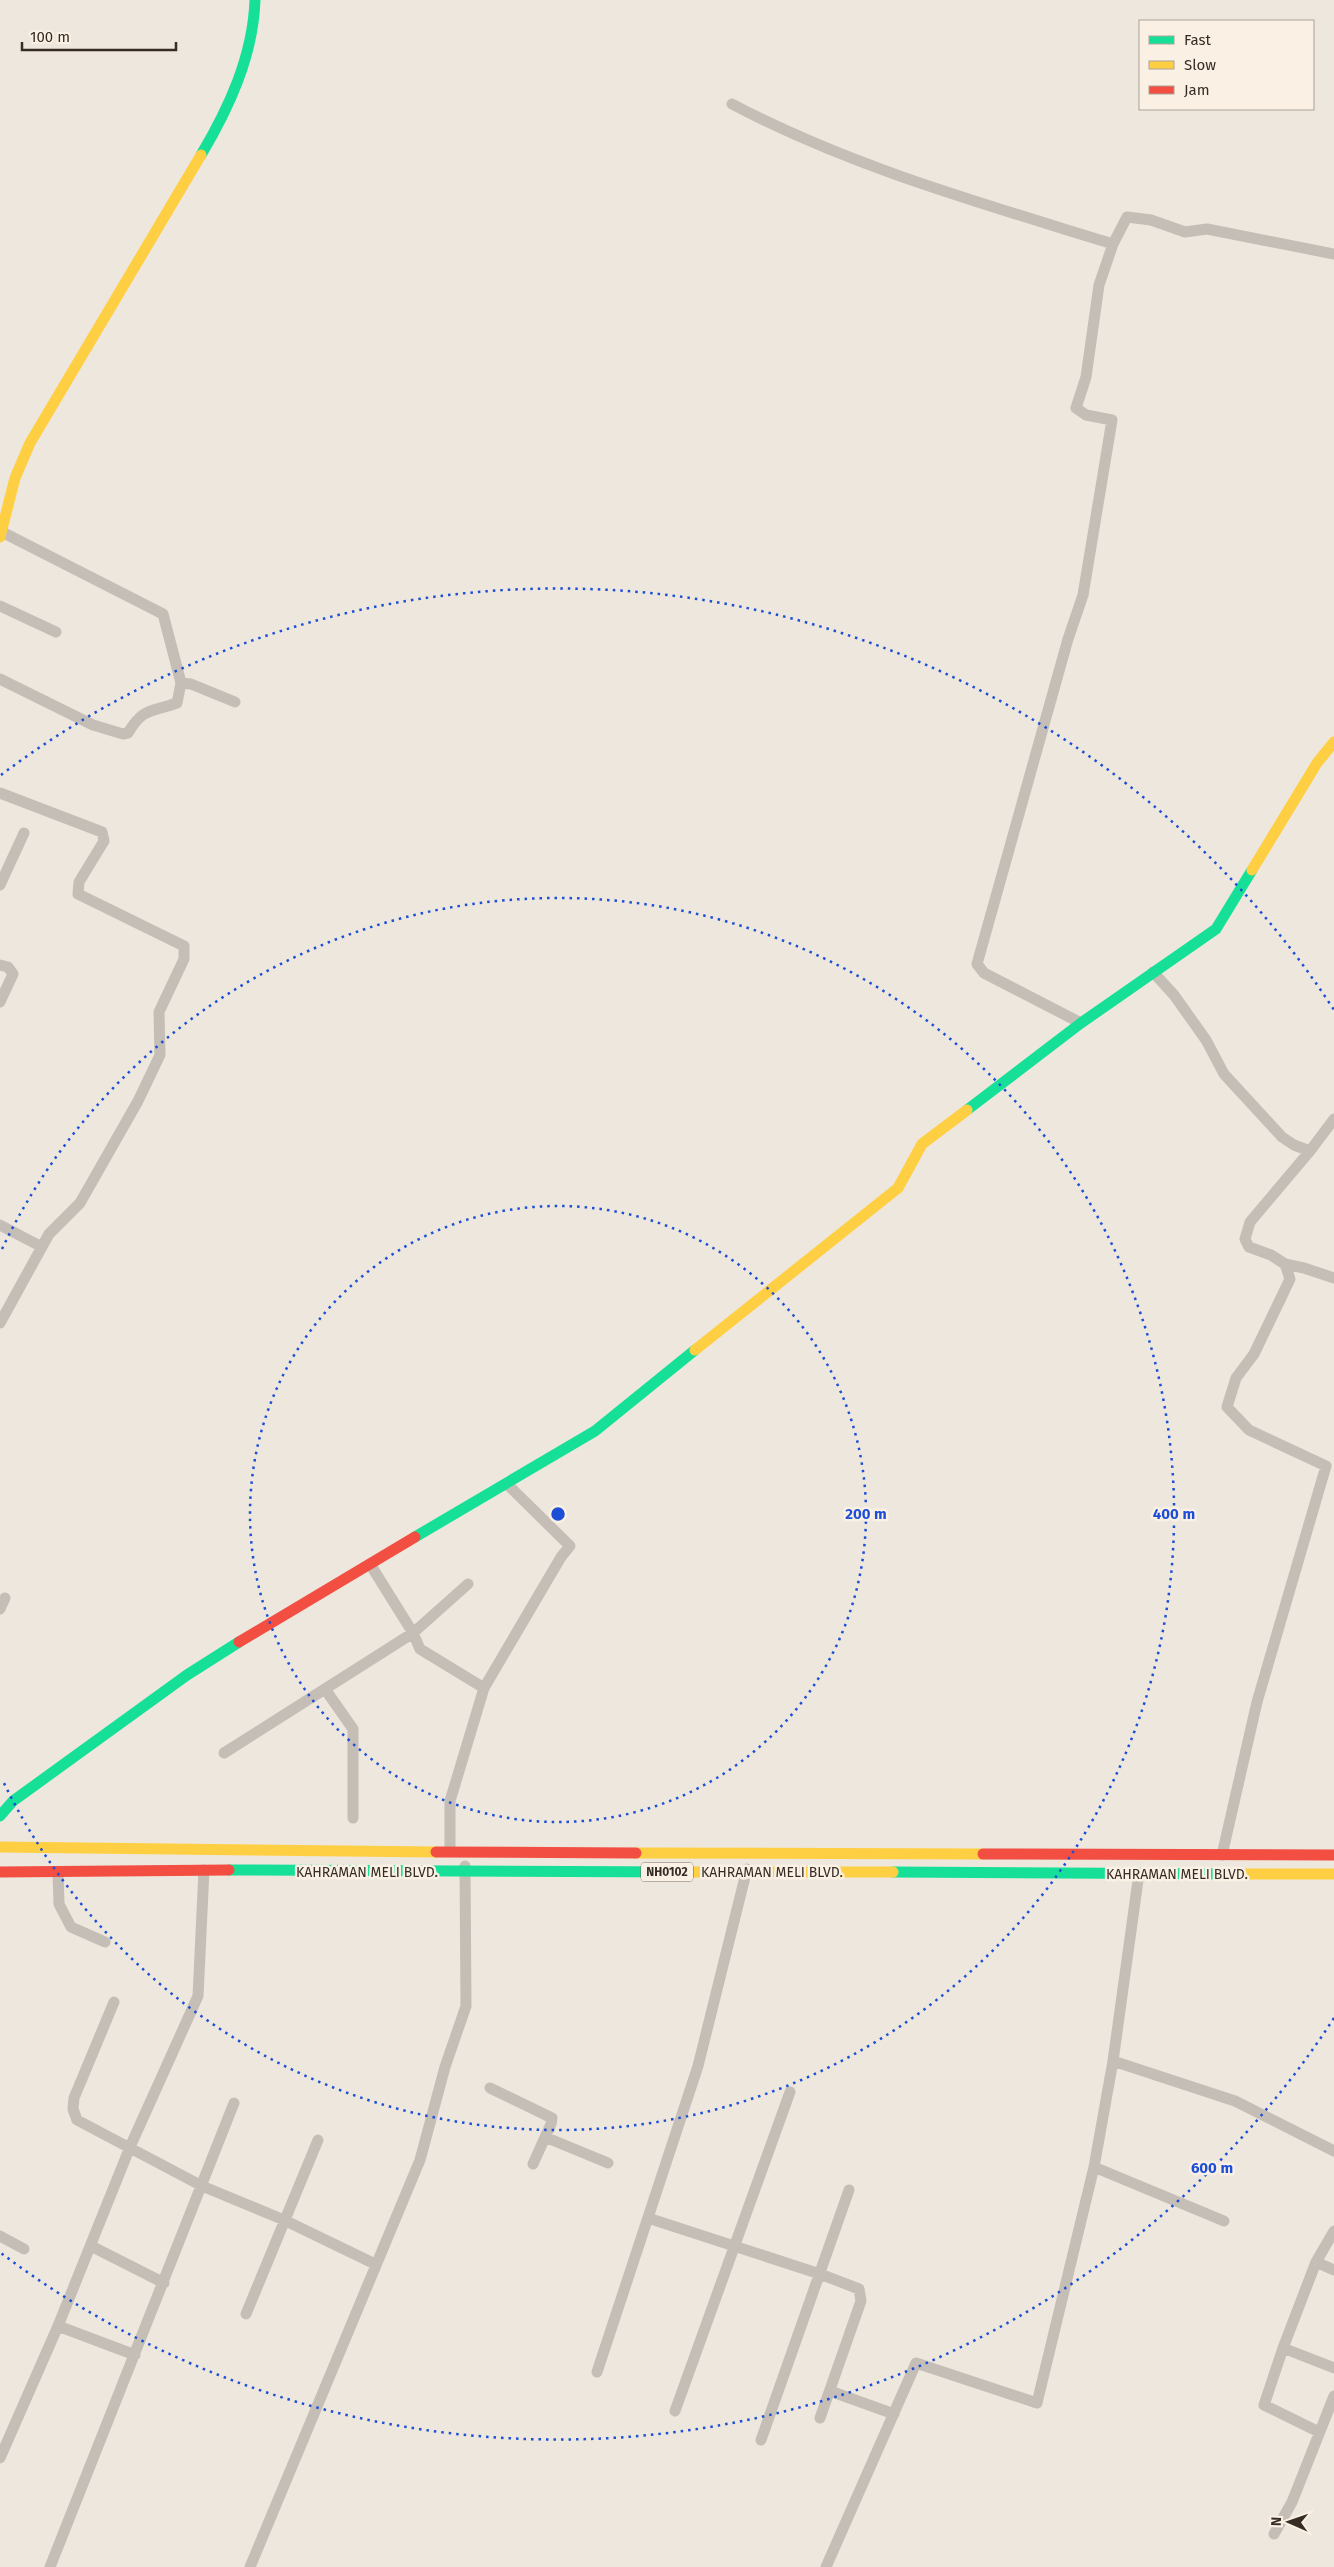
<svg xmlns="http://www.w3.org/2000/svg" width="1334" height="2567" font-family="'Fira Sans',sans-serif">
	<style>
		.lines { fill: none; stroke-linecap: round; stroke-linejoin: round }
		.street { stroke: #c5beb7; stroke-width: 11 }
		.fast { stroke: #16e098; stroke-width: 11 }
		.slow { stroke: #ffcf43; stroke-width: 11 }
		.jam { stroke: #f24e42; stroke-width: 11 }
		.ring { fill: none; stroke: #1d4ed8; stroke-width: 2.5; stroke-dasharray: 2.5 5 }
		.labels { text-anchor: middle; dominant-baseline: central; stroke-width: 5; stroke-linejoin: round; paint-order: stroke }
		.shield { fill: #faf1e4; stroke: #71675e; stroke-width: 1 }
		.shield-label { font-size: 12px; font-weight: bold; fill: #362c25 }
		.street-label { font-size: 14px; fill: #362c25; stroke: #faf1e4 }
		.centre { fill: #1d4ed8; stroke: #faf1e4; stroke-width: 2.5 }
		.ring-label { font-size: 15px; text-anchor: middle; font-weight: bold; fill: #1d4ed8; stroke: #faf1e4; stroke-width: 5; stroke-linejoin: round; paint-order: stroke }
	</style>
	<rect width="100%" height="100%" fill="#ede7dd"/>
	<g class="lines">
		<path class="street" d="M732,104C851,167 984,204 1113,244L1127,217L1151,220L1185,232L1207,229L1334,254
			M2,532L163,614L181,683L191,684L235,702
			M0,606L56,632
			M0,679L93,725L123,734L128,733C143,707 152,712 177,703L181,683
			M0,793L102,832L104,841L79,882L78,894L184,946V959L159,1012L160,1055L138,1101L80,1203L49,1234L0,1323
			M0,885L24,833
			M0,965L8,967L13,974L0,1002
			M1153,972L1174,995L1206,1040L1224,1074L1282,1137L1294,1145L1310,1151
			M1081,1023L984,973L977,964L1068,639L1083,595L1112,420L1086,415L1076,408L1086,377L1099,285L1113,244
			M0,1225L42,1247
			M1285,1264L1304,1268L1334,1278
			M370,1564L413,1633L420,1649L484,1688
			M0,1609L5,1598
			M325,1689L353,1729V1818
			M224,1753L413,1633L468,1584
			M450,1851V1801L484,1688L561,1557L570,1546L507,1484
			M1222,1855L1257,1702L1326,1466L1249,1430L1227,1407L1236,1378L1254,1354L1290,1279L1285,1264L1271,1255L1249,1247L1245,1239L1250,1222L1310,1151L1334,1119
			M58,1874L59,1904L71,1927L105,1942
			M114,2002L74,2098L73,2109L77,2120L202,2186L284,2220L375,2264
			M1113,2061L1235,2101L1334,2151
			M490,2088L552,2118L551,2124L533,2164
			M545,2137L608,2163
			M1094,2167L1224,2221
			M648,2218L820,2274L859,2289L861,2301L820,2418
			M1334,2231L1316,2262L1283,2348L1334,2368
			M0,2236L24,2249
			M91,2246L164,2283
			M1316,2262L1334,2270
			M246,2314L318,2140
			M58,2326L135,2355
			M1283,2348L1264,2405L1319,2432
			M597,2372L698,2066L747,1869
			M830,2391L894,2414
			M675,2411L790,2092
			M761,2440L849,2190
			M0,2458L58,2326L130,2147L198,1996L204,1870
			M1274,2534L1292,2502L1334,2396
			M50,2567L234,2103
			M250,2567L420,2160L445,2067L466,2006L465,1866
			M826,2567L916,2363L1037,2403L1094,2167L1113,2061L1139,1873"/>
		<path class="fast" d="M201,155C229,108 253,56 255,0
			M967,1110L1081,1023L1216,929L1252,870
			M415,1537L595,1431L695,1350
			M0,1816L13,1801L187,1675L239,1642
			M229,1870L689,1872
			M893,1872L1237,1874"/>
		<path class="slow" d="M0,537L15,478L30,443L201,155
			M1252,870L1317,763L1334,742
			M695,1350L898,1188L922,1144L967,1110
			M0,1847L436,1852
			M636,1853L983,1854
			M689,1872H893
			M1237,1874H1334"/>
		<path class="jam" d="M239,1642L415,1537
			M436,1852L636,1853
			M983,1854L1334,1855
			M0,1872L229,1870"/>
	</g>
	<g class="ring">
		<circle cx="558" cy="1514" r="308"/>
		<path d="M2 1249A616 616 0 1 1 2 1779"/>
		<path d="M1334 2018A925 925 0 0 1 1 2253M1 775A925 925 0 0 1 1334 1010"/>
	</g>
	<g class="labels">
		<rect class="shield" x="641" y="1862.5" width="52" height="19" rx="4"/>
		<g class="shield-label">
			<text x="667" y="1872">NH0102</text>
		</g>
		<g class="street-label">
			<text x="367" y="1872">KAHRAMAN MELI BLVD.</text>
			<text x="772" y="1872">KAHRAMAN MELI BLVD.</text>
			<text x="1177" y="1874">KAHRAMAN MELI BLVD.</text>
		</g>
	</g>
	<circle cx="558" cy="1514" r="8" class="centre"/>
	<g class="ring-label">
		<text x="866" y="1519">200 m</text>
		<text x="1174" y="1519">400 m</text>
		<text x="1212" y="2173">600 m</text>
	</g>
	<rect x="1139" y="20" width="175" height="90" fill="#faf1e4" stroke="#aca298"/>
	<rect x="1149" y="36" width="25" height="8" fill="#16e098" stroke="#aca298"/>
	<text x="1184" y="45" font-size="15" fill="#362c25">Fast</text>
	<rect x="1149" y="61" width="25" height="8" fill="#ffcf43" stroke="#aca298"/>
	<text x="1184" y="70" font-size="15" fill="#362c25">Slow</text>
	<rect x="1149" y="86" width="25" height="8" fill="#f24e42" stroke="#aca298"/>
	<text x="1184" y="95" font-size="15" fill="#362c25">Jam</text>
	<g transform="translate(1289 2522) rotate(272)" stroke="#faf1e4" stroke-width="4" paint-order="stroke">
	<path d="M0-4L9 19L0 12L-9 19Z" fill="#362c25"/>
	<text y="-8" font-size="14" font-weight="bold" text-anchor="middle" fill="#362c25">N</text>
	</g>
	<path d="M22 42v8h154v-8" fill="none" stroke="#362c25" stroke-width="2.5"/>
	<text x="30" y="42" font-size="15" fill="#362c25" stroke="#faf1e4" stroke-width="4" paint-order="stroke">100 m</text>
</svg>
